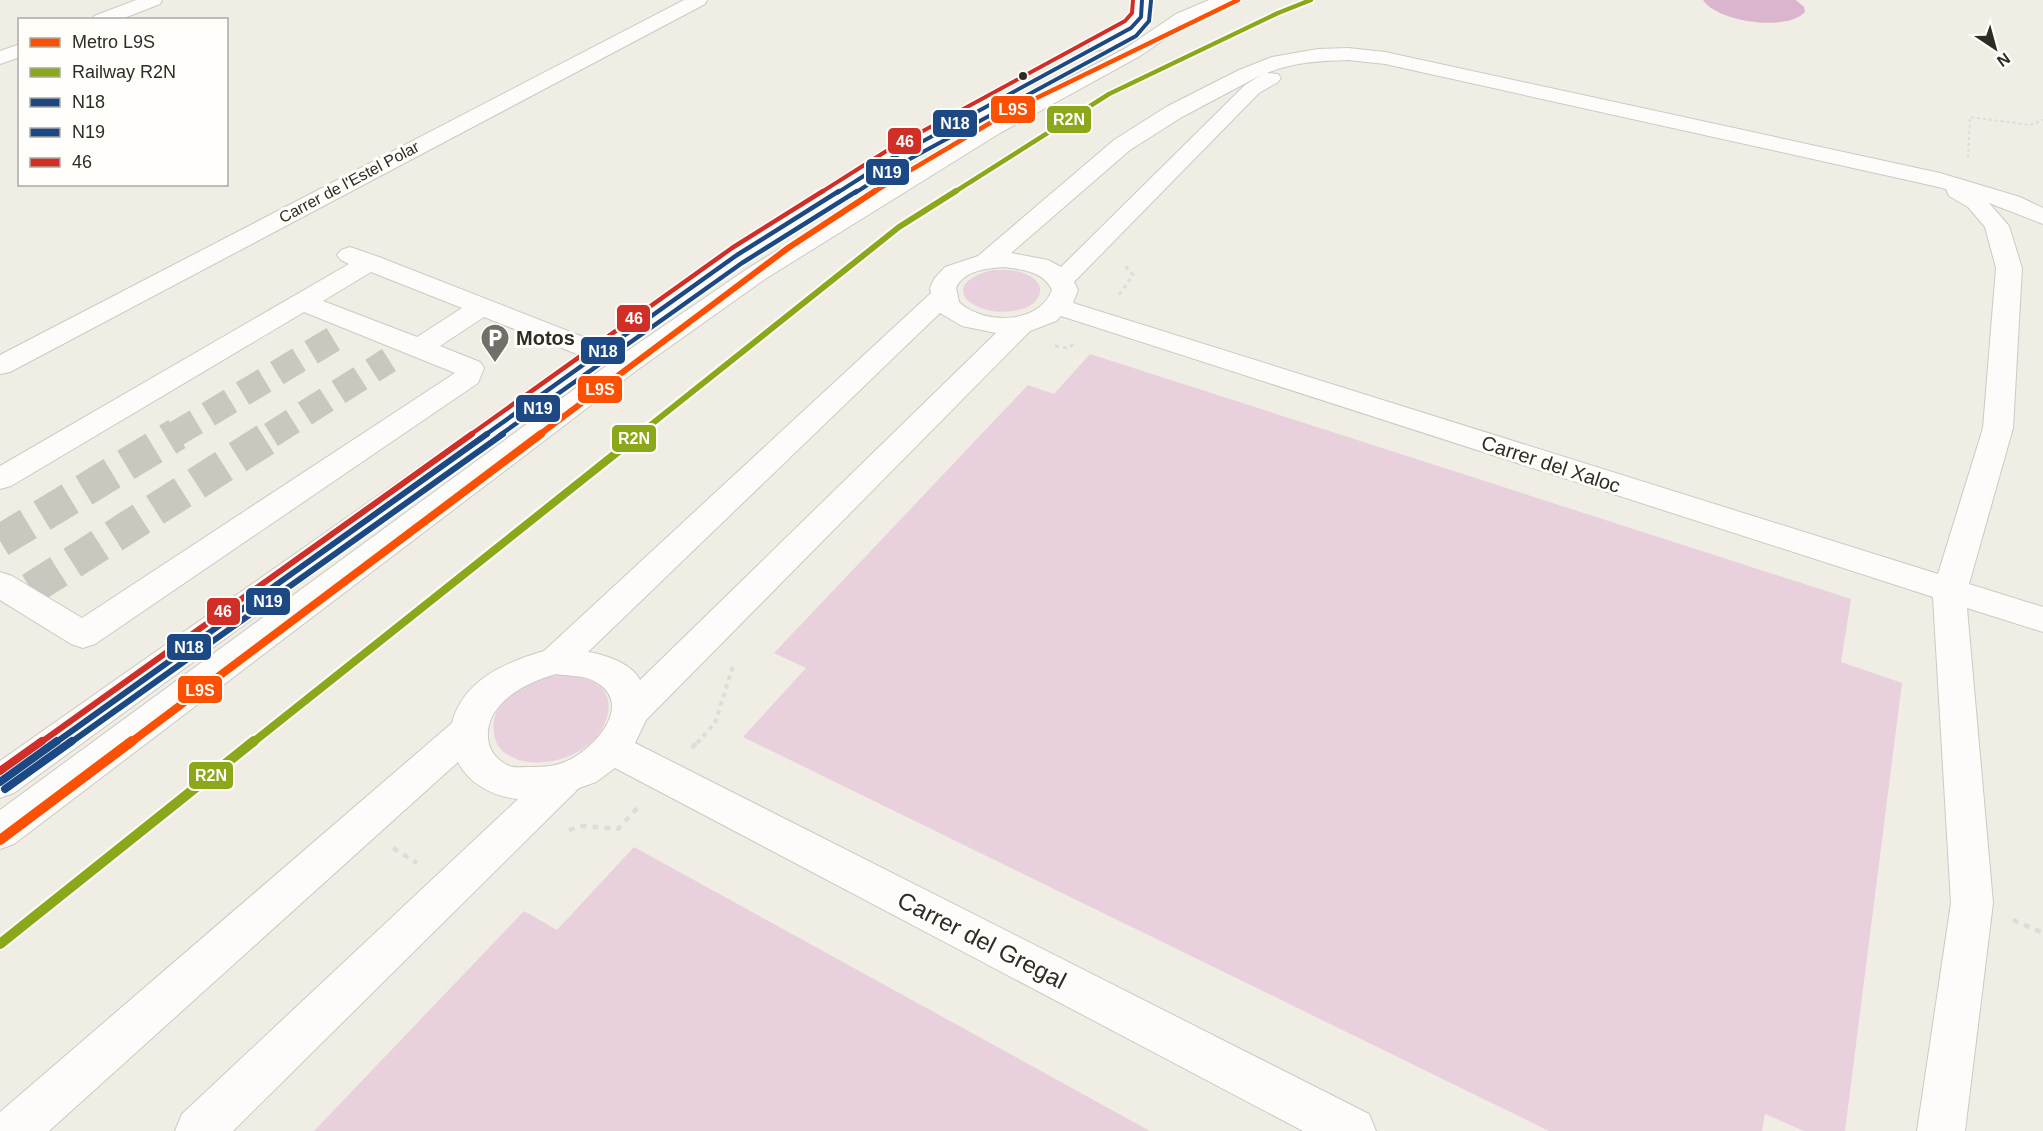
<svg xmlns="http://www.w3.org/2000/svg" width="2043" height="1131" font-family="Arial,sans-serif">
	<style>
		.green { fill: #e8d1dc }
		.water { fill: #dbb5ce }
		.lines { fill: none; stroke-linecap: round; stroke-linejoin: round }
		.minor-tunnel-far1 { stroke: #c9c7be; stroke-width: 26; stroke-dasharray: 26 14; stroke-linecap: butt }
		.minor-tunnel { stroke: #c9c7be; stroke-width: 33; stroke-dasharray: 33 16; stroke-linecap: butt }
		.minor-casing { stroke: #cbcac2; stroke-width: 2 }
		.major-casing { stroke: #cbcac2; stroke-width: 2 }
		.path-far3 { stroke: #dcdcd9; stroke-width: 2; stroke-dasharray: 3 3; stroke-linecap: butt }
		.path-far2 { stroke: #dcdcd9; stroke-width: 3; stroke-dasharray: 4 4; stroke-linecap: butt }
		.path-far1 { stroke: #dcdcd9; stroke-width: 4; stroke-dasharray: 4.5 4.5; stroke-linecap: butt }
		.path { stroke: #dcdcd9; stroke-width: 4.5; stroke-dasharray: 6 6; stroke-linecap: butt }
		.minor { fill: #fdfcfb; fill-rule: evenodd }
		.major { fill: #fdfcfb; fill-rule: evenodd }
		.bus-1-far3-casing { stroke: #fffefb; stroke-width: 7 }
		.bus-1-far2-casing { stroke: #fffefb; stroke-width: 8 }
		.bus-1-far1-casing { stroke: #fffefb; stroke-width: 10 }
		.bus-1-casing { stroke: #fffefb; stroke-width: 12 }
		.bus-2-far3-casing { stroke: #fffefb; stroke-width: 7 }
		.bus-2-far2-casing { stroke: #fffefb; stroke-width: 8 }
		.bus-2-far1-casing { stroke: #fffefb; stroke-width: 10 }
		.bus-2-casing { stroke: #fffefb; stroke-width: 12 }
		.bus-3-far3-casing { stroke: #fffefb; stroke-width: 7 }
		.bus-3-far2-casing { stroke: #fffefb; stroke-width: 8 }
		.bus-3-far1-casing { stroke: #fffefb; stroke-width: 10 }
		.bus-3-casing { stroke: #fffefb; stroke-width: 12 }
		.bus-1-far3 { stroke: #1c4883; stroke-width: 4 }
		.bus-1-far2 { stroke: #1c4883; stroke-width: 4.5 }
		.bus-1-far1 { stroke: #1c4883; stroke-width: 6 }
		.bus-1 { stroke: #1c4883; stroke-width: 8 }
		.bus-2-far3 { stroke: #1c4883; stroke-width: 4 }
		.bus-2-far2 { stroke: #1c4883; stroke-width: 4.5 }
		.bus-2-far1 { stroke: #1c4883; stroke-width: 6 }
		.bus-2 { stroke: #1c4883; stroke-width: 8 }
		.bus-3-far3 { stroke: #d02e26; stroke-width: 4 }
		.bus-3-far2 { stroke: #d02e26; stroke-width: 4.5 }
		.bus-3-far1 { stroke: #d02e26; stroke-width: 6 }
		.bus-3 { stroke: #d02e26; stroke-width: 8 }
		.rail-1-far3-casing { stroke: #fffefb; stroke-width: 8 }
		.rail-1-far2-casing { stroke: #fffefb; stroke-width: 10 }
		.rail-1-far1-casing { stroke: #fffefb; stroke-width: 12 }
		.rail-1-casing { stroke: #fffefb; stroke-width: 14 }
		.rail-1-far3 { stroke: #8ba71a; stroke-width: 4.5 }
		.rail-1-far2 { stroke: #8ba71a; stroke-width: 6 }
		.rail-1-far1 { stroke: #8ba71a; stroke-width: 8 }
		.rail-1 { stroke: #8ba71a; stroke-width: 10 }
		.metro-1-far3-casing { stroke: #fffefb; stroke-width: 8 }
		.metro-1-far2-casing { stroke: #fffefb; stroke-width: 10 }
		.metro-1-far1-casing { stroke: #fffefb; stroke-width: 12 }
		.metro-1-casing { stroke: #fffefb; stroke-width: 14 }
		.metro-1-far3 { stroke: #fe5000; stroke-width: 4.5 }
		.metro-1-far2 { stroke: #fe5000; stroke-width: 6 }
		.metro-1-far1 { stroke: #fe5000; stroke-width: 8 }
		.metro-1 { stroke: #fe5000; stroke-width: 10 }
		.bus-dot { fill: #2d2c25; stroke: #fffefb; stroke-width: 2 }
		.labels { text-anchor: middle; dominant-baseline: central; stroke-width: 6; stroke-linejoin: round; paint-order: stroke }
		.far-street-label { font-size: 16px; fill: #2d2c25; stroke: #fffefb }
		.poi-label { font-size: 20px; font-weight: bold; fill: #2d2c25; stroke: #fffefb; text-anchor: start }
		.street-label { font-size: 20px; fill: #2d2c25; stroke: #fffefb }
		.near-street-label { font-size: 24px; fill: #2d2c25; stroke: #fffefb }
		.line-badge { stroke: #fffefb; stroke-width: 2 }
		.badge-label { font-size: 16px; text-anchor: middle; font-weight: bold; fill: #fff }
	</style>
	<rect width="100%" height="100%" fill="#f0eee4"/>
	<path class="green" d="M992,270C1004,270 1017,269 1028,275C1049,285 1040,304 1022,309C981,322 930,287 992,270Z
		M1090,354L1851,599L1841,662L1902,683L1845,1131H1804L1765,1114L1762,1131H1549L743,737L806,668L774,653L1028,385L1054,394Z
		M558,675C589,675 621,687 604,725C589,758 535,774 505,753C499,749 495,741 494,734C488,698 530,681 558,675Z
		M634,847L1150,1131H314L524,911L557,930Z"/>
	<path class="water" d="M1703,0H1796L1804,7L1805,12C1787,32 1717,22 1703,0Z"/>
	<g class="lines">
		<path class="minor-tunnel-far1" d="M174,435L335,338
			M271,435L389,360"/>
		<path class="minor-tunnel" d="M0,541L177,434
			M31,589L274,434"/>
		<g class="minor-casing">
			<path id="minor" d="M136,0H162L160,4L119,20H92L94,16Z
				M684,0H707L705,4L10,372L0,374V355Z
				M20,44V57L0,64V51Z
				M1348,48L1385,52L1940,173L2020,197L2043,208V224L1989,203L2009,226L2022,268L2013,428L1969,584L2043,607V632L1967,608L1993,903L1965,1131H1917L1951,903L1933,597L1061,316L1056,321L1030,331L646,720L635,743L1369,1114L1376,1131H1303L615,768L596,782L579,788L233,1131H175L182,1114L518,799C494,797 469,784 458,762L49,1131H0V1112L452,723C463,680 506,662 544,651L931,293L930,288L934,279L945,267L978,256L1114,140L1166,107L1239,70L1272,57L1318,49ZM1348,60L1385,64L1934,186L1946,189L1949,196L1968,207L1985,227L1996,268L1983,428L1938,574L1073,303L1078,290L1074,282L1259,93L1278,82L1281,78L1278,74L1267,73C1293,62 1320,61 1348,60ZM1261,75L1245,85L1061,267L1048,260L1011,253L1130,150L1182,117ZM1005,267C1023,270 1043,271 1052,290C1039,325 983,325 959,302L956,288C964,270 988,268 1005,267ZM940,313L962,326L996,333L640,680C631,663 606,655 588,652ZM556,674C567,676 582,675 592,680C637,701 596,748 567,761C554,767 541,767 527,767C521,767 514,768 509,766C497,760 489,751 488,738C485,703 527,682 556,674Z
				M350,247L379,257L637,358L641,364L637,370L627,372L617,370L484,317L440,346L480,362L484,368L478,383L95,644L83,648L71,644L0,600V572L12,576L82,618L455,373L304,312L11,486L0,489V466L349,264L341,260L337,255L341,250ZM371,272L462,308L417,337L323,301Z"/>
		</g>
		<g class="major-casing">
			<path id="major" d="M1133,0H1151C1151,6 1152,14 1149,19C1143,32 1106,54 1092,50L1089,46L1092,42L1130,19Z
				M1209,0H1238L1236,4L1215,10L1190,22L1140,56L1000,133L765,279L637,370L14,844L0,849V810L617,358L747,269L984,123L1126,48L1176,14Z
				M993,96L1000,98L1004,102L1000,106L900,163L746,260L607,359L14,793L0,798V761L728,250L884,153L986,98Z"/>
		</g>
		<path class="path-far3" d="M1968,158L1970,117L2030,125L2043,120"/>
		<path class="path-far2" d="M1119,295L1133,275L1123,263
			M1055,346L1069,348L1073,344"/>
		<path class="path-far1" d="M697,743L715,723L733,666"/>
		<path class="path" d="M692,748L698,741
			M569,830L583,826L618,829L640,805
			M393,848L417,863
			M2013,920L2043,933"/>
		<use href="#minor" class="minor"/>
		<use href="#major" class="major"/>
		<g class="bus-1-far3-casing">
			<path id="bus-1-far3" d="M837,193L892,158L1131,28L1141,17L1142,0"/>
		</g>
		<g class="bus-1-far2-casing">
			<path id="bus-1-far2" d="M485,435L737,255L839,191"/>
		</g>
		<g class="bus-1-far1-casing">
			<path id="bus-1-far1" d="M55,743L487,434"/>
		</g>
		<g class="bus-1-casing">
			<path id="bus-1" d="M0,782L57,741"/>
		</g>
		<g class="bus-2-far3-casing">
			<path id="bus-2-far3" d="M855,193L897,166L1136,36L1149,21L1151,1"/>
		</g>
		<g class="bus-2-far2-casing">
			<path id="bus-2-far2" d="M500,435L742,263L857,191"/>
		</g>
		<g class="bus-2-far1-casing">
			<path id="bus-2-far1" d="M70,743L503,434"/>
		</g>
		<g class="bus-2-casing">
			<path id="bus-2" d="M5,789L72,741"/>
		</g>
		<g class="bus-3-far3-casing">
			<path id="bus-3-far3" d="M820,193L888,150L1125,21L1132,13L1133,0"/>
		</g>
		<g class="bus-3-far2-casing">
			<path id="bus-3-far2" d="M470,435L732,248L823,191"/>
		</g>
		<g class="bus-3-far1-casing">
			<path id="bus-3-far1" d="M40,743L472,434"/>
		</g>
		<g class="bus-3-casing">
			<path id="bus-3" d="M0,771L42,741"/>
		</g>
		<use href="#bus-1-far3" class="bus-1-far3"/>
		<use href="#bus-1-far2" class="bus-1-far2"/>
		<use href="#bus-1-far1" class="bus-1-far1"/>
		<use href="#bus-1" class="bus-1"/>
		<use href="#bus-2-far3" class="bus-2-far3"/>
		<use href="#bus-2-far2" class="bus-2-far2"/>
		<use href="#bus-2-far1" class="bus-2-far1"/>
		<use href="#bus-2" class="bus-2"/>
		<use href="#bus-3-far3" class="bus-3-far3"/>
		<use href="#bus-3-far2" class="bus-3-far2"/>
		<use href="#bus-3-far1" class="bus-3-far1"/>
		<use href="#bus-3" class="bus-3"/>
		<g class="rail-1-far3-casing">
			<path id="rail-1-far3" d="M953,193L1109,94L1278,13L1311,0"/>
		</g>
		<g class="rail-1-far2-casing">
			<path id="rail-1-far2" d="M638,435L899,227L956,191"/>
		</g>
		<g class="rail-1-far1-casing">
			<path id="rail-1-far1" d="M252,743L640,434"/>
		</g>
		<g class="rail-1-casing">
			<path id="rail-1" d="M0,944L254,741"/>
		</g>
		<use href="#rail-1-far3" class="rail-1-far3"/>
		<use href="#rail-1-far2" class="rail-1-far2"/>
		<use href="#rail-1-far1" class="rail-1-far1"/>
		<use href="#rail-1" class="rail-1"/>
		<g class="metro-1-far3-casing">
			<path id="metro-1-far3" d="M872,193L1012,110L1238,0"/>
		</g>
		<g class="metro-1-far2-casing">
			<path id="metro-1-far2" d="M539,435L788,248L875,191"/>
		</g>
		<g class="metro-1-far1-casing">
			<path id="metro-1-far1" d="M130,743L541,434"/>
		</g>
		<g class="metro-1-casing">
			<path id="metro-1" d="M0,840L132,741"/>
		</g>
		<use href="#metro-1-far3" class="metro-1-far3"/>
		<use href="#metro-1-far2" class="metro-1-far2"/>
		<use href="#metro-1-far1" class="metro-1-far1"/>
		<use href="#metro-1" class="metro-1"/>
	</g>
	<defs>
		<g id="parking-pin" transform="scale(1.5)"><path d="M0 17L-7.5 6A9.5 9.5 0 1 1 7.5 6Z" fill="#717068" stroke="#fffefb"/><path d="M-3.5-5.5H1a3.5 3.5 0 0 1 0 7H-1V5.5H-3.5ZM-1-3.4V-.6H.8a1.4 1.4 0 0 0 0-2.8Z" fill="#fff"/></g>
	</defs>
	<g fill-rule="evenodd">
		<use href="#parking-pin" x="495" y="338"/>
	</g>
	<circle class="bus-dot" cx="1023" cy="76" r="5"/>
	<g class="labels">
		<g class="far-street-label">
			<text transform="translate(349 182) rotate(-28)">Carrer de l'Estel Polar</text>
		</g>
		<g class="poi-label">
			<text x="516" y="338">Motos</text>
		</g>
		<g class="street-label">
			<text transform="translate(1551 464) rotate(18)">Carrer del Xaloc</text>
		</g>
		<g class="near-street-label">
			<text transform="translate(982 940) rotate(27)">Carrer del Gregal</text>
		</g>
	</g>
	<g class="line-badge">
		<rect x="990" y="95" width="46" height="29" rx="6" fill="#fe5000"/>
		<rect x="1046" y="105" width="46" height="29" rx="6" fill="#8ba71a"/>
		<rect x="932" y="109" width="46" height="29" rx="6" fill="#1c4883"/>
		<rect x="887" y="127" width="35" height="28" rx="6" fill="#d02e26"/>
		<rect x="865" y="158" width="45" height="28" rx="6" fill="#1c4883"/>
		<rect x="616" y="304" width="35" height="29" rx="6" fill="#d02e26"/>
		<rect x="580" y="336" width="46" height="29" rx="6" fill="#1c4883"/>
		<rect x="577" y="375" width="46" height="29" rx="6" fill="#fe5000"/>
		<rect x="515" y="394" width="46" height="29" rx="6" fill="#1c4883"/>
		<rect x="611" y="424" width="46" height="29" rx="6" fill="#8ba71a"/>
		<rect x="245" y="587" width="46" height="29" rx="6" fill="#1c4883"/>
		<rect x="206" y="597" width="35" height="29" rx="6" fill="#d02e26"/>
		<rect x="166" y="633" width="46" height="28" rx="6" fill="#1c4883"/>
		<rect x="177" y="675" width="46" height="29" rx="6" fill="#fe5000"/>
		<rect x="188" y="761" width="46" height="29" rx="6" fill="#8ba71a"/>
	</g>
	<g class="badge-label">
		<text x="1013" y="115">L9S</text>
		<text x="1069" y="125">R2N</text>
		<text x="955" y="129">N18</text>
		<text x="905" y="147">46</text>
		<text x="887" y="178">N19</text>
		<text x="634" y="324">46</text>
		<text x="603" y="357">N18</text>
		<text x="600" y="395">L9S</text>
		<text x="538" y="414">N19</text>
		<text x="634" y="444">R2N</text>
		<text x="268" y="607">N19</text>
		<text x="223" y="617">46</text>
		<text x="189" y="653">N18</text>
		<text x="200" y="696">L9S</text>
		<text x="211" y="781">R2N</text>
	</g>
	<rect x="18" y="18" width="210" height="168" fill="#fffefb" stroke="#abaaa5" stroke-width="1.5"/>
	<rect x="30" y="38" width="30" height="9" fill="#fe5000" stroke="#abaaa5" stroke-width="1.5"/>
	<text x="72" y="48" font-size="18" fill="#2d2c25">Metro L9S</text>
	<rect x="30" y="68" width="30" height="9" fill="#8ba71a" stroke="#abaaa5" stroke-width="1.5"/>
	<text x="72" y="78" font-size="18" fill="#2d2c25">Railway R2N</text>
	<rect x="30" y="98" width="30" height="9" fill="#1c4883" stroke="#abaaa5" stroke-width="1.5"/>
	<text x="72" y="108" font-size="18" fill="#2d2c25">N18</text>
	<rect x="30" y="128" width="30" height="9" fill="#1c4883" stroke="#abaaa5" stroke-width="1.5"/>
	<text x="72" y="138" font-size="18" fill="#2d2c25">N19</text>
	<rect x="30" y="158" width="30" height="9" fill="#d02e26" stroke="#abaaa5" stroke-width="1.5"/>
	<text x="72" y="168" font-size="18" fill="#2d2c25">46</text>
	<g transform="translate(1995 48) rotate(144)" stroke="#fffefb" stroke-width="4.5" paint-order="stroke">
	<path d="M0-4.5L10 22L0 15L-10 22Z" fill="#2d2c25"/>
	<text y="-9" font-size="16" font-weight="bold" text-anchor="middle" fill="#2d2c25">N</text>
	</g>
</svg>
